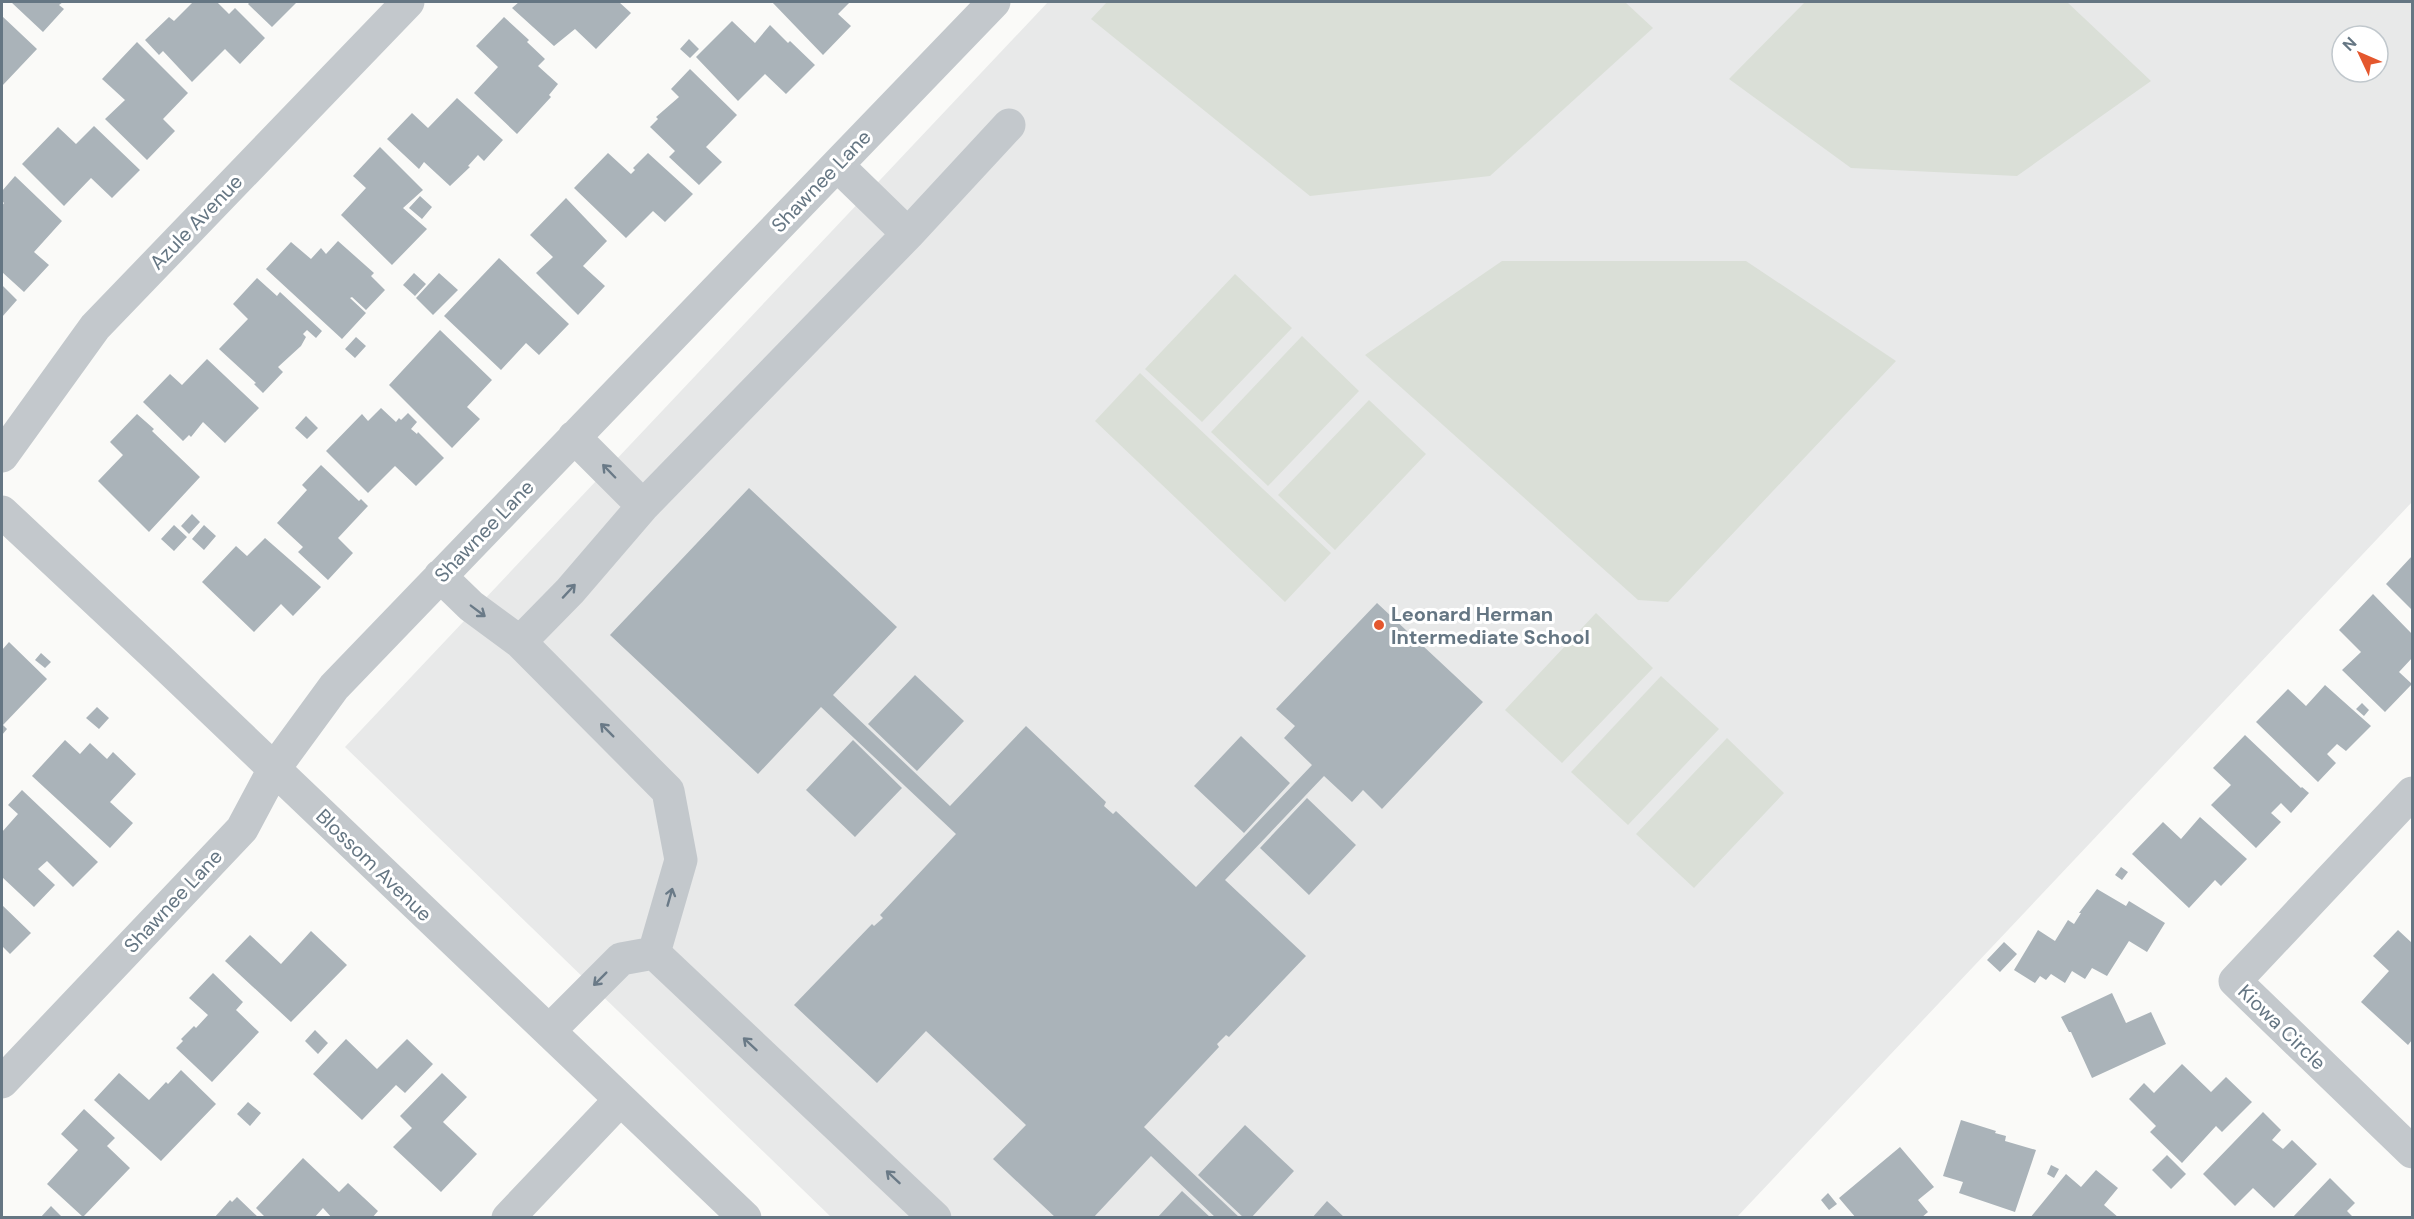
<svg xmlns="http://www.w3.org/2000/svg" width="2414" height="1219" font-family="'DM Sans',sans-serif">
	<style>
		.built { fill: #e8e9e9; fill-rule: evenodd }
		.green { fill: #dadfd7 }
		.building { fill: #aab3b9 }
		.lines { fill: none; stroke-linecap: round; stroke-linejoin: round }
		.minor { stroke: #c3c8cc; stroke-width: 33 }
		.oneway { stroke: #6a7a87 }
		.poi-dot { fill: #e4572e; stroke: #fff; stroke-width: 2 }
		.labels { text-anchor: middle; dominant-baseline: central; stroke-width: 6; stroke-linejoin: round; paint-order: stroke }
		.street-label { font-size: 20px; fill: #657683; stroke: #fff }
		.poi-label { font-size: 20px; font-weight: bold; fill: #657683; stroke: #fff; text-anchor: start }
	</style>
	<rect width="100%" height="100%" fill="#fafaf8"/>
	<path class="built" d="M1048,2H2412V502L1737,1217H831L345,747ZM2342,36H2378V72H2342Z"/>
	<path class="green" d="M1107,2H1625L1653,28L1490,176L1310,196L1091,19Z
		M1805,2H2067L2151,81L2017,176L1851,168L1729,79Z
		M1502,261H1746L1896,361L1668,602L1638,600L1365,355Z
		M1235,274L1292,328L1202,422L1145,369Z
		M1302,336L1359,391L1268,486L1211,432Z
		M1140,373L1331,553L1285,602L1095,421Z
		M1369,400L1426,454L1335,550L1278,495Z
		M1596,613L1653,668L1562,763L1505,710Z
		M1661,676L1719,729L1628,825L1571,772Z
		M1727,738L1784,793L1694,888L1636,834Z"/>
	<path class="building" d="M11,2H63L59,5L64,9L43,32Z
		M193,2H217L229,14L235,8L265,38L240,64L225,49L192,82L163,51L159,55L145,40L169,17L174,21Z
		M250,2H297L272,27L248,4Z
		M519,2H619L631,13L596,49L575,29L554,46L512,8Z
		M772,2H850L838,14L851,26L823,55Z
		M2,16L37,49L2,86Z
		M504,17L529,40L527,42L545,59L538,66L558,84L549,95L551,97L517,134L474,93L498,67L476,46Z
		M732,21L755,43L770,25L788,43L790,41L815,65L786,94L765,74L738,101L696,57Z
		M689,39L699,49L690,58L680,49Z
		M137,42L188,93L163,119L175,131L147,160L105,119L125,100L102,79Z
		M690,69L737,115L706,147L722,162L699,185L669,157L675,151L650,127L658,119L656,117L679,97L671,89Z
		M457,98L503,140L484,161L478,155L468,166L470,167L450,186L424,162L419,169L387,139L412,113L428,128Z
		M94,126L140,170L112,198L91,178L64,206L22,164L58,127L76,144Z
		M380,147L423,190L403,208L427,229L392,265L341,215L366,188L353,176Z
		M608,153L631,174L635,170L633,168L648,153L693,194L665,222L653,211L626,238L574,188Z
		M15,176L62,221L34,252L49,265L24,292L2,272V206L4,203L2,201V191Z
		M420,196L432,207L422,219L409,208Z
		M566,198L607,241L583,266L605,286L578,315L536,273L553,257L530,235Z
		M338,241L374,273L371,276L385,290L366,310L352,297L350,298L366,313L342,339L266,269L291,242L311,259L321,248L326,254Z
		M499,258L569,324L539,355L526,343L501,370L444,316Z
		M414,273L426,284L415,296L403,285Z
		M439,273L458,290L433,315L416,298Z
		M257,278L277,296L280,292L322,331L316,338L307,330L303,334L306,337L301,346L278,367L283,372L263,393L254,384L256,383L219,349L248,319L233,304Z
		M2,285L17,300L2,317Z
		M440,330L492,380L467,407L480,419L452,448L389,385Z
		M356,337L366,346L355,358L345,349Z
		M207,359L259,408L225,443L203,422L191,437L189,435L183,441L143,402L170,374L182,385Z
		M381,408L396,422L399,418L401,420L408,413L417,422L411,429L417,434L418,432L444,458L416,486L395,466L368,493L326,451L362,414L368,421Z
		M137,414L154,429L152,431L200,477L149,532L98,481L123,455L110,442Z
		M306,416L318,428L307,439L295,428Z
		M321,465L359,501L361,499L368,506L338,538L353,553L328,580L298,552L303,547L277,523L307,490L302,485Z
		M749,488L897,627L833,695L950,806L1026,726L1106,802L1104,806L1113,814L1116,811L1196,887L1312,765L1284,738L1295,726L1276,709L1377,603L1483,702L1382,809L1363,790L1352,802L1324,776L1225,880L1306,956L1229,1037L1226,1035L1217,1044L1219,1047L1144,1127L1240,1218H1216L1151,1156L1093,1218H1056L993,1159L1026,1125L926,1031L877,1083L794,1005L872,924L874,926L883,918L880,915L956,834L821,707L758,774L610,635Z
		M192,514L200,522L189,534L181,526Z
		M174,525L187,537L174,551L161,539Z
		M204,525L216,536L204,550L192,539Z
		M265,538L321,587L293,616L281,604L254,632L202,582L236,546L247,556Z
		M2412,556V610L2386,584Z
		M2373,594L2412,634V658L2399,672L2412,684L2385,712L2342,670L2361,652L2339,630Z
		M9,642L47,679L3,725L7,729L2,735V650Z
		M41,653L51,662L45,668L35,660Z
		M915,675L964,721L917,771L868,724Z
		M2325,685L2371,726L2346,751L2337,744L2327,754L2336,763L2318,782L2256,722L2288,689L2306,706Z
		M2362,703L2369,710L2364,716L2356,709Z
		M97,707L109,718L99,729L86,718Z
		M2245,735L2301,788L2302,787L2309,793L2291,813L2281,803L2271,813L2281,822L2256,848L2211,805L2231,785L2213,768Z
		M1241,736L1290,783L1244,833L1194,786Z
		M65,740L80,754L90,743L107,759L113,752L136,774L110,802L133,823L110,848L32,776Z
		M853,740L902,788L855,837L806,790Z
		M22,790L98,862L73,887L47,861L38,869L55,885L34,907L2,877V832L18,814L8,805Z
		M1307,798L1356,845L1309,895L1260,848Z
		M2200,817L2247,859L2221,886L2215,880L2189,908L2132,854L2163,822L2181,839Z
		M2121,867L2128,872L2122,880L2115,875Z
		M2097,889L2126,906L2129,901L2165,923L2147,952L2129,941L2107,976L2092,968L2085,979L2072,971L2065,983L2051,974L2046,980L2040,976L2035,983L2014,970L2038,930L2055,941L2068,920L2074,924L2081,913H2079Z
		M2,905L31,933L10,954L2,946Z
		M2398,930L2412,943V1040L2408,1045L2361,1002L2389,971L2373,956Z
		M311,931L347,965L291,1022L225,961L250,935L281,964Z
		M2004,942L2017,954L2000,972L1987,960Z
		M213,973L243,1002L236,1010L259,1032L212,1082L176,1048L183,1041L181,1039L194,1026L196,1028L208,1015L189,998Z
		M2112,993L2126,1023L2151,1012L2166,1044L2092,1078L2071,1032H2069L2061,1017Z
		M315,1030L328,1043L318,1054L305,1041Z
		M346,1039L377,1069L407,1039L433,1064L405,1093L396,1085L362,1120L313,1074Z
		M2182,1064L2211,1092L2226,1077L2252,1102L2222,1132L2216,1126L2182,1163L2150,1132L2156,1126L2129,1099L2144,1083L2154,1093Z
		M181,1070L216,1104L161,1161L94,1100L119,1073L149,1100L166,1082L168,1084Z
		M442,1073L467,1097L443,1122L477,1154L441,1192L393,1147L412,1128L400,1116Z
		M248,1102L261,1113L250,1126L237,1114Z
		M84,1109L115,1138L107,1146L130,1168L83,1217L47,1184L78,1150L61,1134Z
		M2263,1112L2281,1130L2272,1140L2283,1149L2292,1140L2317,1164L2274,1208L2253,1188L2235,1206L2203,1174Z
		M1961,1120L1996,1131L1995,1133L2006,1136L2005,1141L2036,1150L2015,1212L1959,1193L1963,1182L1943,1176Z
		M1245,1125L1294,1171L1251,1218H1244L1198,1175Z
		M1900,1147L1934,1187L1918,1200L1928,1212L1921,1218H1856L1839,1198Z
		M2167,1155L2186,1174L2171,1189L2152,1170Z
		M303,1158L339,1192L348,1183L378,1211L372,1218H332L323,1208L314,1218H266L256,1208Z
		M2051,1165L2059,1169L2054,1178L2047,1174Z
		M2096,1170L2118,1188L2104,1205L2119,1218H2030L2066,1174L2081,1187Z
		M2330,1178L2355,1203L2347,1211L2354,1218H2292Z
		M1182,1191L1211,1218H1157Z
		M1828,1193L1837,1204L1829,1210L1821,1200Z
		M237,1197L259,1218H214L230,1200L232,1202Z
		M1327,1201L1345,1218H1312Z
		M51,1206L63,1218H40Z"/>
	<g class="lines">
		<path class="minor" d="M837,165L908,234
			M574,437L643,506
			M2,456L95,327L408,2
			M2,512L161,661L745,1218
			M440,576L471,606L520,642
			M2412,793L2235,981L2412,1152
			M654,953L681,860L668,791L520,642L570,591L643,506L908,234L1009,125
			M549,1031L621,959L654,953L935,1218
			M2,1082L242,829L274,769L334,687L994,2
			M508,1218L620,1100"/>
	</g>
	<defs><path id="oneway-shaft" d="M-6 0H5M1.5-3L5.5 0L1.5 3" fill="none" stroke-width="1.6" stroke-linecap="round" stroke-linejoin="round" transform="scale(1.5)"/></defs>
	<g class="oneway">
		<use href="#oneway-shaft" transform="translate(609 471) rotate(-134)"/>
		<use href="#oneway-shaft" transform="translate(569 591) rotate(-47)"/>
		<use href="#oneway-shaft" transform="translate(478 611) rotate(37)"/>
		<use href="#oneway-shaft" transform="translate(607 730) rotate(-135)"/>
		<use href="#oneway-shaft" transform="translate(670 897) rotate(-74)"/>
		<use href="#oneway-shaft" transform="translate(600 979) rotate(135)"/>
		<use href="#oneway-shaft" transform="translate(750 1044) rotate(-137)"/>
		<use href="#oneway-shaft" transform="translate(893 1177) rotate(-137)"/>
	</g>
	<circle class="poi-dot" cx="1379" cy="625" r="6"/>
	<g class="labels">
		<g class="street-label">
			<text transform="translate(821 181) rotate(-46)">Shawnee Lane</text>
			<text transform="translate(196 222) rotate(-46)">Azule Avenue</text>
			<text transform="translate(484 531) rotate(-46)">Shawnee Lane</text>
			<text transform="translate(374 865) rotate(44)">Blossom Avenue</text>
			<text transform="translate(173 901) rotate(-47)">Shawnee Lane</text>
			<text transform="translate(2282 1027) rotate(44)">Kiowa Circle</text>
		</g>
		<g class="poi-label">
			<text x="1391" y="614">Leonard Herman<tspan x="1391" dy="23">Intermediate School</tspan></text>
		</g>
	</g>
	<rect width="2414" height="1219" fill="none" stroke="#657683" stroke-width="6"/>
	<g transform="translate(2360 54) rotate(314)"><circle r="28" fill="#ffffff" stroke="#c1c8cd" stroke-width="1.5"/>
	<path d="M0-4.5L10 22L0 15L-10 22Z" fill="#e4572e"/>
	<text y="-9" font-size="16" font-weight="bold" text-anchor="middle" fill="#657683">N</text>
	</g>
</svg>
